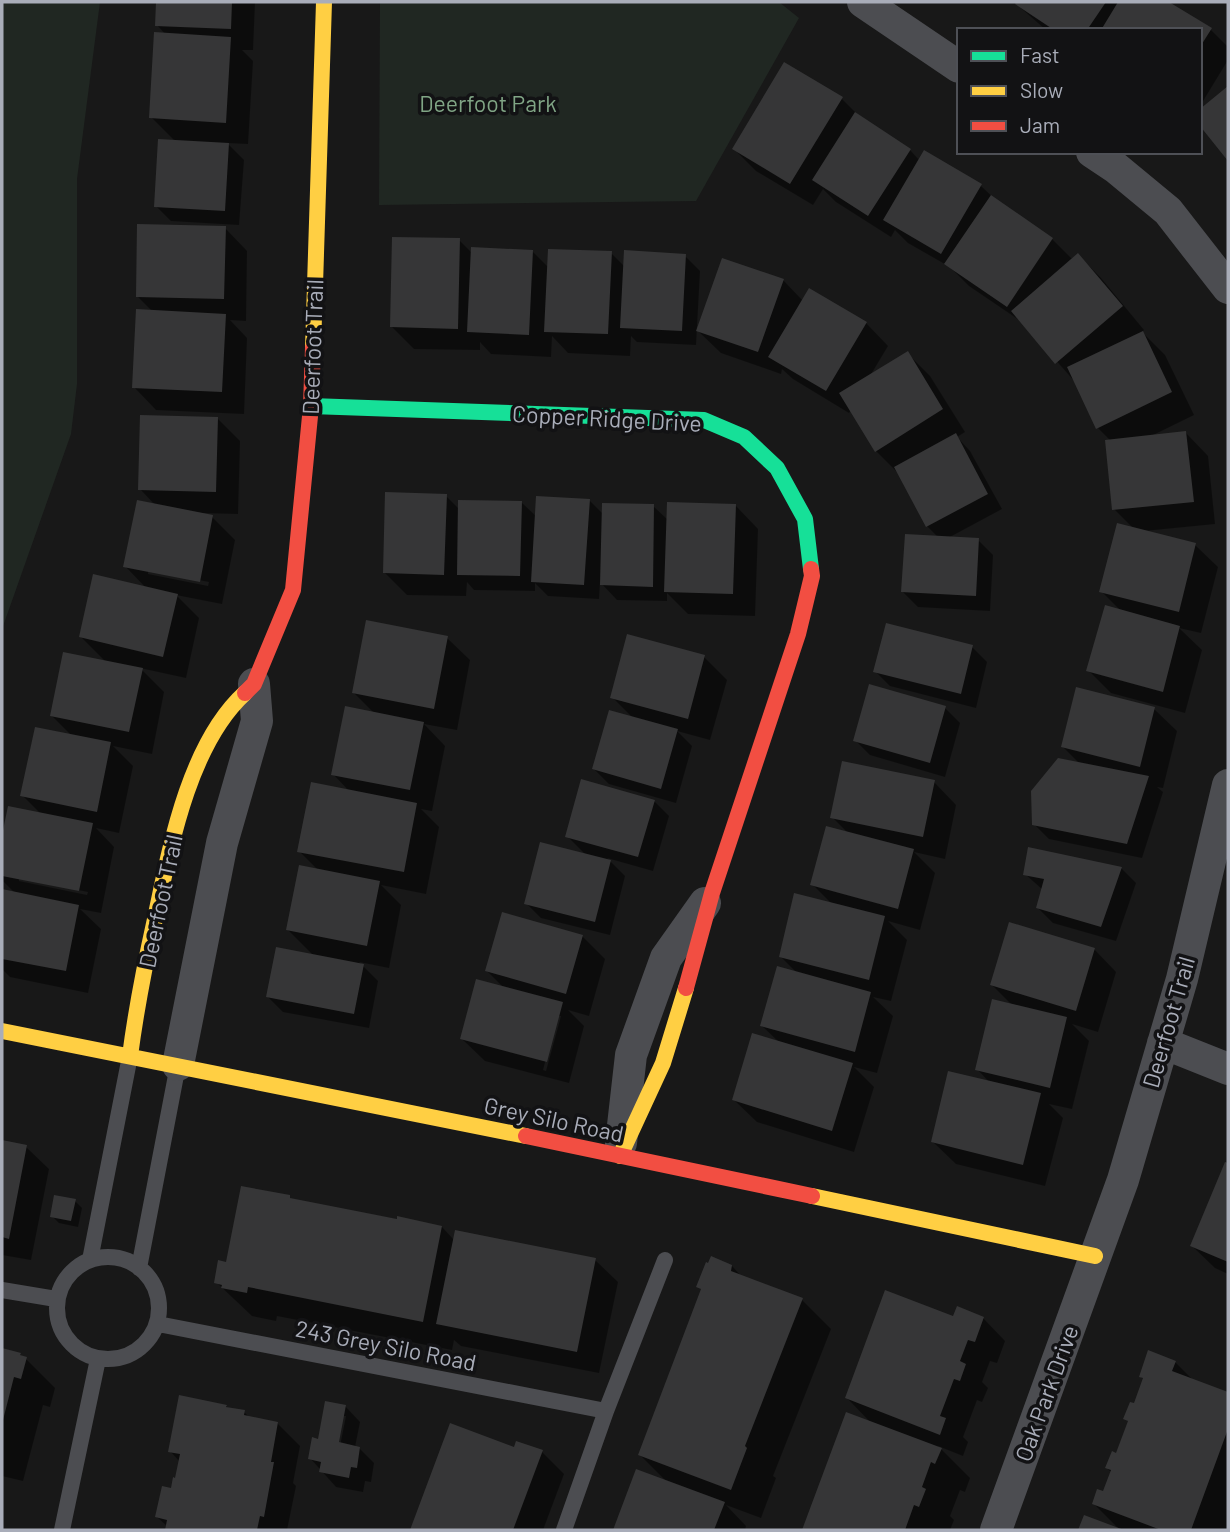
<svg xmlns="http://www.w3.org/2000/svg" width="1230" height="1532" font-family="Barlow,sans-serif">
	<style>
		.green { fill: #202722 }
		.shadow { fill: #0007; fill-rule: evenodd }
		.building { fill: #363637 }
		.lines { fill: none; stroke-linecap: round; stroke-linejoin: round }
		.lane { stroke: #4c4d51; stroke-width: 16 }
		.street { stroke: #4c4d51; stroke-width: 32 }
		.fast { stroke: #16e098; stroke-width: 16 }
		.slow { stroke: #ffcf43; stroke-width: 16 }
		.jam { stroke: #f24e42; stroke-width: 16 }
		.labels { text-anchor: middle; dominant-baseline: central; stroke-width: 7; stroke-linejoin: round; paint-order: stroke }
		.park-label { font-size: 23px; fill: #80a585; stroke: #121214 }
		.street-label { font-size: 23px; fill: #a9adb9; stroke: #121214 }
	</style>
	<rect width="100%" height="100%" fill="#181818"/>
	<path class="green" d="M2,2H100L77,179V384L71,434L2,629Z
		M380,2H779L799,18L696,201L379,205Z"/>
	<path class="shadow" d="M158,2H255L253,50H242L253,61L248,144L227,143L244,160L239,225L171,221L156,206L175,141L151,117L166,35L157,25Z
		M1014,2H1166L1211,30L1228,47V60L1200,106V30H1046Z
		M842,99L862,119L910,150L920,161L925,152L981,186L999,203L1052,239L1073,260L1078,255L1101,278L1144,330L1142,332L1165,355L1194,415L1149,437L1186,433L1208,456L1215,524L1144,531L1195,545L1218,567L1201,633L1179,628L1202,650L1185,713L1111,693L1088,670L1122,612L1101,591L1134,529L1114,509L1111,441L1098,428L1076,383L1022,322L969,286L950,267L908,243L895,230L891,237L836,202L823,189L813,205L756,171L734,149Z
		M225,228L247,251L246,321L230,320L247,338L244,414L156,410L134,387L153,312L137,296Z
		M459,240L472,253L532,251L549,268L611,253L625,267L685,256L700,271L696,345L637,342L631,336L630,356L568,353L552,336L551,357L491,354L480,342V350L414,349L391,326Z
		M783,280L803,301L866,323L888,346L870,376L907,353L930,376L965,432L957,437L970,451L1002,509L948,538L978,540L993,555L990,611L918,607L903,592L939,538L927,526L899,474L876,451L851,410L849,413L793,379L782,369L781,374L721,353L698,331Z
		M218,419L240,441L238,514L201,513L212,517L235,540L222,604L176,595L199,618L186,678L140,668L164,692L152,754L113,746L133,766L119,833L96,828L114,847L101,913L80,909L101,929L88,993L10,977L2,969V891L16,894L2,880V844L9,808L41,814L22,795L72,736L52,716L107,663L81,637L147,589L125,566L156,506L140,489ZM148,570L209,582L208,586L148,574ZM19,878L88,892L87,895L19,881Z
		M446,496L460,510L521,502L537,517L589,500L604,515L653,506L668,520L736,506L758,529L755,616L688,614L667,593V601L617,600L600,582L599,599L548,596L535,583V591L474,590L467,582L466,596L407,595L385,573Z
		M447,638L470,660L457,730L424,724L445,746L432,811L421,809L439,827L426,894L381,885L401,905L389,968L359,962L378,981L369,1028L283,1012L268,997L314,956L288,930L319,871L299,851L350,792L333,774L375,714L354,693Z
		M972,647L987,662L976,708L890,686L875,671Z
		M704,657L727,680L710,740L677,731L692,746L676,803L609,784L594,769L634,719L612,697Z
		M945,708L960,723L945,777L870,755L855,740Z
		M1154,709L1177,731L1163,788L1157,787L1163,792L1142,858L1049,839L1034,824L1080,764L1063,747Z
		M934,782L956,805L945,859L914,852L935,873L920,930L888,921L907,940L891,1001L873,997L893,1016L877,1073L854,1067L874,1087L854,1152L757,1122L734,1100L780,1043L762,1026L798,974L780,956L832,904L812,884L848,833L832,817Z
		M654,801L669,816L653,871L607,858L625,876L610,935L541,918L526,903L586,855L567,836Z
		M1121,868L1136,883L1116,941L1053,923L1038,908L1043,890L1025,874Z
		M582,936L605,959L589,1016L568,1010L584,1026L569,1083L485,1061L462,1039L504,988L487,971ZM557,1016H561L546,1071L543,1070Z
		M1094,949L1116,972L1098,1032L1072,1024L1089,1041L1072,1109L1049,1104L1063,1118L1045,1186L956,1164L933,1142L990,1083L977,1069L1013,1006L992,985Z
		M2,1142L26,1147L49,1169L31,1260L2,1255Z
		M1225,1164L1228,1165V1274L1215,1268L1192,1246Z
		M289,1197L293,1201L442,1227L454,1240L595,1260L618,1282L599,1373L461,1346L454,1340L452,1350L277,1316L276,1321L252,1316L216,1282L227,1264Z
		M75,1201L82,1208L78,1227L59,1223L52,1216Z
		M732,1266L742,1277L802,1300L831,1329L773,1476L776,1478L761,1518L726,1505L746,1526L745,1530H615L637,1471L668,1483L640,1455L702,1290L699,1287Z
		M955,1318H983L1005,1341L997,1363L990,1361L982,1382L988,1388L982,1402L977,1400L963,1437L968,1442L963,1456L938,1446L970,1478L965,1492L960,1490L950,1516L954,1520L950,1530H804L847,1414L872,1424L847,1398Z
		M2,1350L20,1355L26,1359L55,1388L50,1407L43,1405L23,1481L2,1476Z
		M1175,1362L1193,1380L1228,1393V1530H1120L1094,1504L1104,1493L1112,1473L1107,1468L1117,1455L1129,1422L1125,1418L1135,1406L1145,1380L1141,1377Z
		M226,1406L229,1409L244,1412L250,1418L277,1423L300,1446L293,1483L296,1486L287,1530H167L168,1527L157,1517L177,1480L180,1462L170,1451Z
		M345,1406L360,1422L355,1447L359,1448L374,1463L371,1482L365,1481L363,1492L336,1487L310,1458L319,1441ZM342,1416H346L339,1451H336Z
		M451,1425L515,1449L542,1452L564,1474L543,1530H412Z"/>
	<path class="building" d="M156,2H232L231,29L155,26Z
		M1016,2H1106L1087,30H1054L1015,4Z
		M1118,2H1169L1212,28L1200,47V30H1101Z
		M154,32L231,37L226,123L149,118Z
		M784,62L843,97L790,184L732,149Z
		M1228,86V161L1200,126V109Z
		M855,112L911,149L868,216L812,180Z
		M158,139L229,143L225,211L154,207Z
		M924,150L982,184L941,254L883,220Z
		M991,195L1053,238L1007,307L944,264Z
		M137,224L226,226L224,299L136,297Z
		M392,237L460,238L458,329L390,327Z
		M471,247L533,250L529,335L467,332Z
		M548,249L612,251L608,334L544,332Z
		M624,250L686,254L682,331L620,328Z
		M1078,253L1123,306L1055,364L1011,311Z
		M722,258L784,279L758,352L696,331Z
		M809,288L867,322L826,391L768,357Z
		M136,309L226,314L222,392L132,388Z
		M1143,331L1172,392L1096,429L1067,367Z
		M908,351L943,409L875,452L839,393Z
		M140,415L218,417L216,492L138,490Z
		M1186,431L1194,502L1112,510L1105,440Z
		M956,433L988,494L926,527L894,467Z
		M385,492L447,494L444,575L383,573Z
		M536,496L590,499L584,585L531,582Z
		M137,500L213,515L200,582L123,567Z
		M458,500L522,501L520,576L457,575Z
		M667,502L736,504L733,594L664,592Z
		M602,503L654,504L653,587L600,585Z
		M1117,523L1196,543L1179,612L1099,592Z
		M905,534L979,538L976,596L901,592Z
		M93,574L178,594L163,657L79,637Z
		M1105,605L1180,626L1163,692L1086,671Z
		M366,620L448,636L434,709L352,693Z
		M886,623L973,645L961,694L873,672Z
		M627,634L705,655L688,719L610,698Z
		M63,652L143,668L129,732L50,716Z
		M869,684L946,706L930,763L853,741Z
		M1076,687L1155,707L1140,767L1061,747Z
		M345,706L424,722L410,790L331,775Z
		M609,710L678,729L661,789L592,769Z
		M35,727L111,742L97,812L20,796Z
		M1058,758L1149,776L1127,844L1032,825L1031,791Z
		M842,761L935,780L923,837L830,818Z
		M581,779L655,800L638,857L565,837Z
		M311,782L417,803L404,872L297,852Z
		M8,806L93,823L79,891L2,876V835Z
		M826,826L914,849L898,909L810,885Z
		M540,842L611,860L595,922L524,904Z
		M1028,847L1122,867L1101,927L1036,908L1044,879L1023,875Z
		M299,865L380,881L367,946L286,930Z
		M2,889L79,905L66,971L2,959Z
		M794,893L885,916L869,980L779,957Z
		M502,912L583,935L566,994L485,971Z
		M1009,922L1095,948L1076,1011L990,985Z
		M276,947L364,964L354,1014L266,997Z
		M777,966L871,992L855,1052L760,1026Z
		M476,979L563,1002L547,1062L460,1039Z
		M992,999L1067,1017L1050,1088L975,1070Z
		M752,1033L853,1063L832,1131L732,1100Z
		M948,1071L1041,1093L1023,1165L931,1142Z
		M2,1140L27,1145L9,1239L2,1237Z
		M1225,1162L1228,1163V1262L1190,1246Z
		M241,1186L290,1195V1198L397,1219V1216L442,1226L423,1322L248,1287L247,1293L221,1288L222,1285L214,1283L218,1260L226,1262Z
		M54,1195L76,1199L71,1221L50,1217Z
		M455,1230L596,1258L577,1352L436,1324Z
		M711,1256L732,1265L731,1271L803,1298L745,1446L747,1448L731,1490L638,1455L701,1289L696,1287L706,1262L708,1263Z
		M885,1290L953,1316L957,1306L984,1317L975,1342L968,1340L960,1361L966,1364L960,1381L954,1379L940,1416L946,1418L940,1435L845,1398Z
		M2,1348L21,1353L20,1355L27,1357L21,1379L14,1377L3,1420Z
		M1148,1350L1176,1361L1172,1371L1228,1392V1429L1191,1530H1161L1092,1504L1097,1489L1103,1491L1111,1470L1105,1468L1112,1451L1116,1453L1128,1421L1123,1419L1130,1402L1134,1403L1143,1378L1139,1377Z
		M179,1395L227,1405L226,1407L245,1410L244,1415L278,1422L271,1462H274L264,1517L260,1516L257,1530H165L167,1520L155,1517L162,1486L171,1488L173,1477L175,1478L180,1454L168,1452Z
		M325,1401L346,1405L339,1442L360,1447L357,1468L351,1467L349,1478L319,1472L321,1462L308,1459L312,1437L318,1439Z
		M846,1412L942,1448L935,1464L931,1462L922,1487L926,1489L919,1507L914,1505L905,1530H802Z
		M450,1423L514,1447L516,1441L543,1450L513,1530H410Z
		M636,1469L725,1502L714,1530H613Z
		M1084,1515L1124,1530H1078Z"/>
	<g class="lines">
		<path class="lane" d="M57 1308a51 51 0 1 1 102 0a51 51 0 1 1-102 0Z
			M90,1260L130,1056
			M139,1268L178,1065
			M2,1290L56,1299
			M158,1324L606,1411
			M62,1530L98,1359
			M564,1530L606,1411L665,1260"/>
		<path class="street" d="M863,2L959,67
			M1092,152L1116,168L1168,211L1228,288
			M1163,1043L1228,1069
			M178,1065L222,843L257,721L254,684
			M621,1143L631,1055L666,958L705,903
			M996,1530L1123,1180L1182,979L1228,785"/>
		<path class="fast" d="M311,406L704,420L744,437L777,468L805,519L811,569"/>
		<path class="slow" d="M313,348L324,2
			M2,1031L526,1136
			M130,1056C136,1010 145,964 155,919C170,847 189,744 245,693
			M620,1156L663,1063L686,988
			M812,1196L1095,1256"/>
		<path class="jam" d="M245,693L254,684L293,590L311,406L313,348
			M686,988L712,893L798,634L812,576L811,569
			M526,1136L812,1196"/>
	</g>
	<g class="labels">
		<g class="park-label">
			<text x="488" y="103">Deerfoot Park</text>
		</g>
		<g class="street-label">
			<text transform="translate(312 347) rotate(-88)">Deerfoot Trail</text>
			<text transform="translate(607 418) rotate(3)">Copper Ridge Drive</text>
			<text transform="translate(160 901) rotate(-78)">Deerfoot Trail</text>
			<text transform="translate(1168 1022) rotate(-74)">Deerfoot Trail</text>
			<text transform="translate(554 1119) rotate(12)">Grey Silo Road</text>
			<text transform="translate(386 1345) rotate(11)">243 Grey Silo Road</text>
			<text transform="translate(1046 1393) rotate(-70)">Oak Park Drive</text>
		</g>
	</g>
	<rect width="1230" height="1532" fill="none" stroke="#a9adb9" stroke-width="7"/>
	<rect x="957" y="28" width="245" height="126" fill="#121214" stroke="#4e5056" stroke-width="2"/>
	<rect x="971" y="51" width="35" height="10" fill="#16e098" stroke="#4e5056" stroke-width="2"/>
	<text x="1020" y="63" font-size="21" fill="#a9adb9">Fast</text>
	<rect x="971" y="86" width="35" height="10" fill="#ffcf43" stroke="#4e5056" stroke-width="2"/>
	<text x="1020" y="98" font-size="21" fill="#a9adb9">Slow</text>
	<rect x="971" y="121" width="35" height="10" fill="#f24e42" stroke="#4e5056" stroke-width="2"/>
	<text x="1020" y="133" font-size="21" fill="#a9adb9">Jam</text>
</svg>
